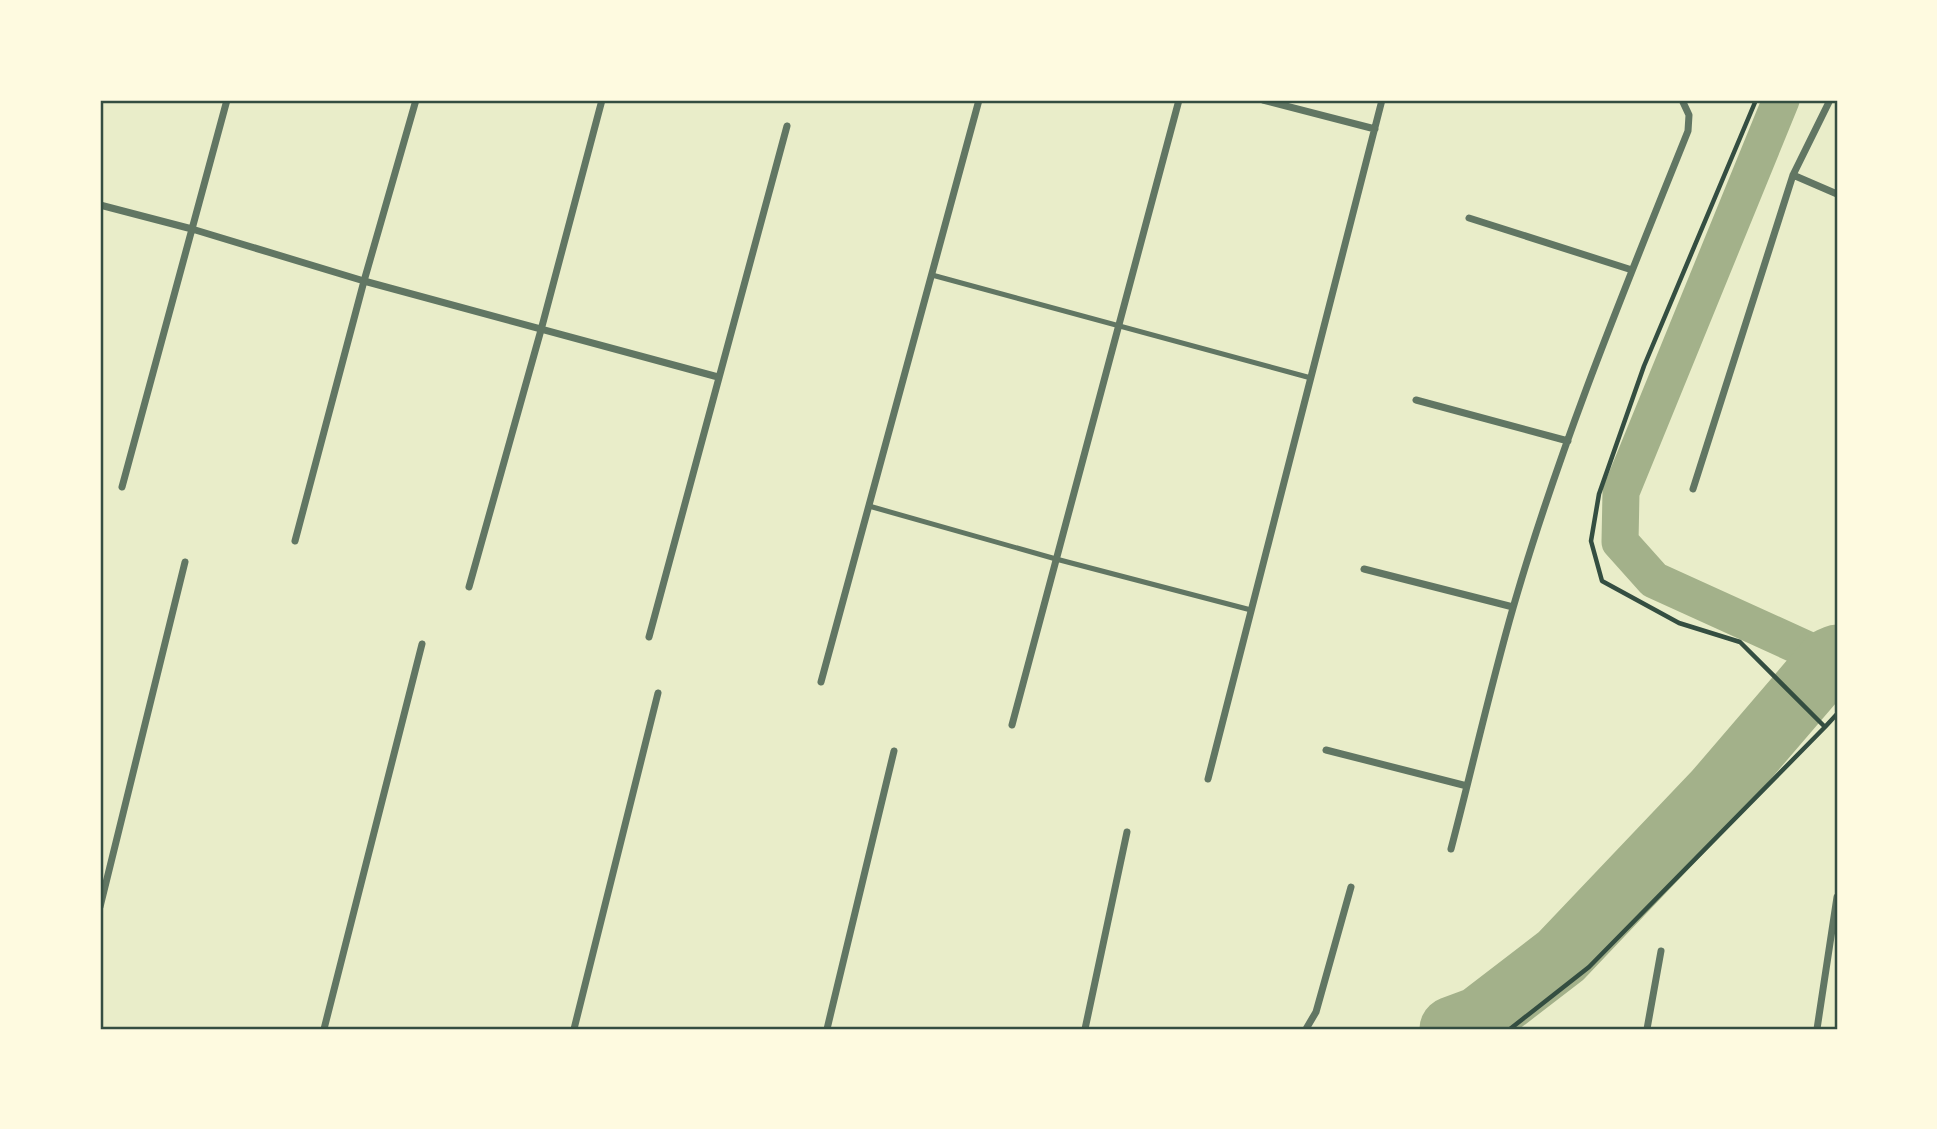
<svg xmlns="http://www.w3.org/2000/svg" width="1937" height="1129" font-family="Lato,sans-serif">
	<style>
		.lines { fill: none; stroke-linecap: round; stroke-linejoin: round }
		.canal { stroke: #a3b18a; stroke-width: 37 }
		.river { stroke: #a3b18a; stroke-width: 65 }
		.path { stroke: #344e41; stroke-width: 4.5 }
		.service { stroke: #617663; stroke-width: 5 }
		.minor { stroke: #617663; stroke-width: 7 }
		.neatline { fill: none; stroke: #344e41; stroke-width: 2.5 }
	</style>
	<rect width="100%" height="100%" fill="#e9edc9"/>
	<g class="lines">
		<path class="canal" d="M1781,100L1621,492L1620,542L1654,580L1830,660"/>
		<path class="river" d="M1452,1029L1479,1019L1561,956L1716,793L1830,660L1837,657"/>
		<path class="path" d="M1756,100L1644,366L1599,494L1591,541L1602,581L1679,623L1740,642L1825,727L1837,714
			M1510,1029L1589,967L1825,727"/>
		<path class="service" d="M932,275L1311,378
			M869,506L1056,559L1251,610"/>
		<path class="minor" d="M1263,100L1375,129
			M1793,175L1837,194
			M100,205L192,229L364,281L718,377
			M1469,218L1632,270
			M1416,400L1568,441
			M122,487L227,100
			M1693,489L1793,175L1830,100
			M295,541L364,281L416,100
			M1364,569L1513,607
			M469,587L541,330L602,100
			M649,637L787,126
			M821,682L979,100
			M1012,725L1179,100
			M1326,750L1467,786
			M1208,779L1382,100
			M1451,849C1472,769 1490,688 1513,608C1560,445 1625,288 1688,131L1689,115L1682,100
			M100,907L185,562
			M324,1029L422,644
			M574,1029L658,693
			M827,1029L894,751
			M1085,1029L1127,832
			M1306,1029L1316,1012L1351,887
			M1647,1029L1661,951
			M1817,1029L1837,897"/>
	</g>
	<rect width="1937" height="1129" fill="none" stroke="#fefae0" stroke-width="203"/>
	<rect x="102" y="102" width="1734" height="926" class="neatline"/>
</svg>
